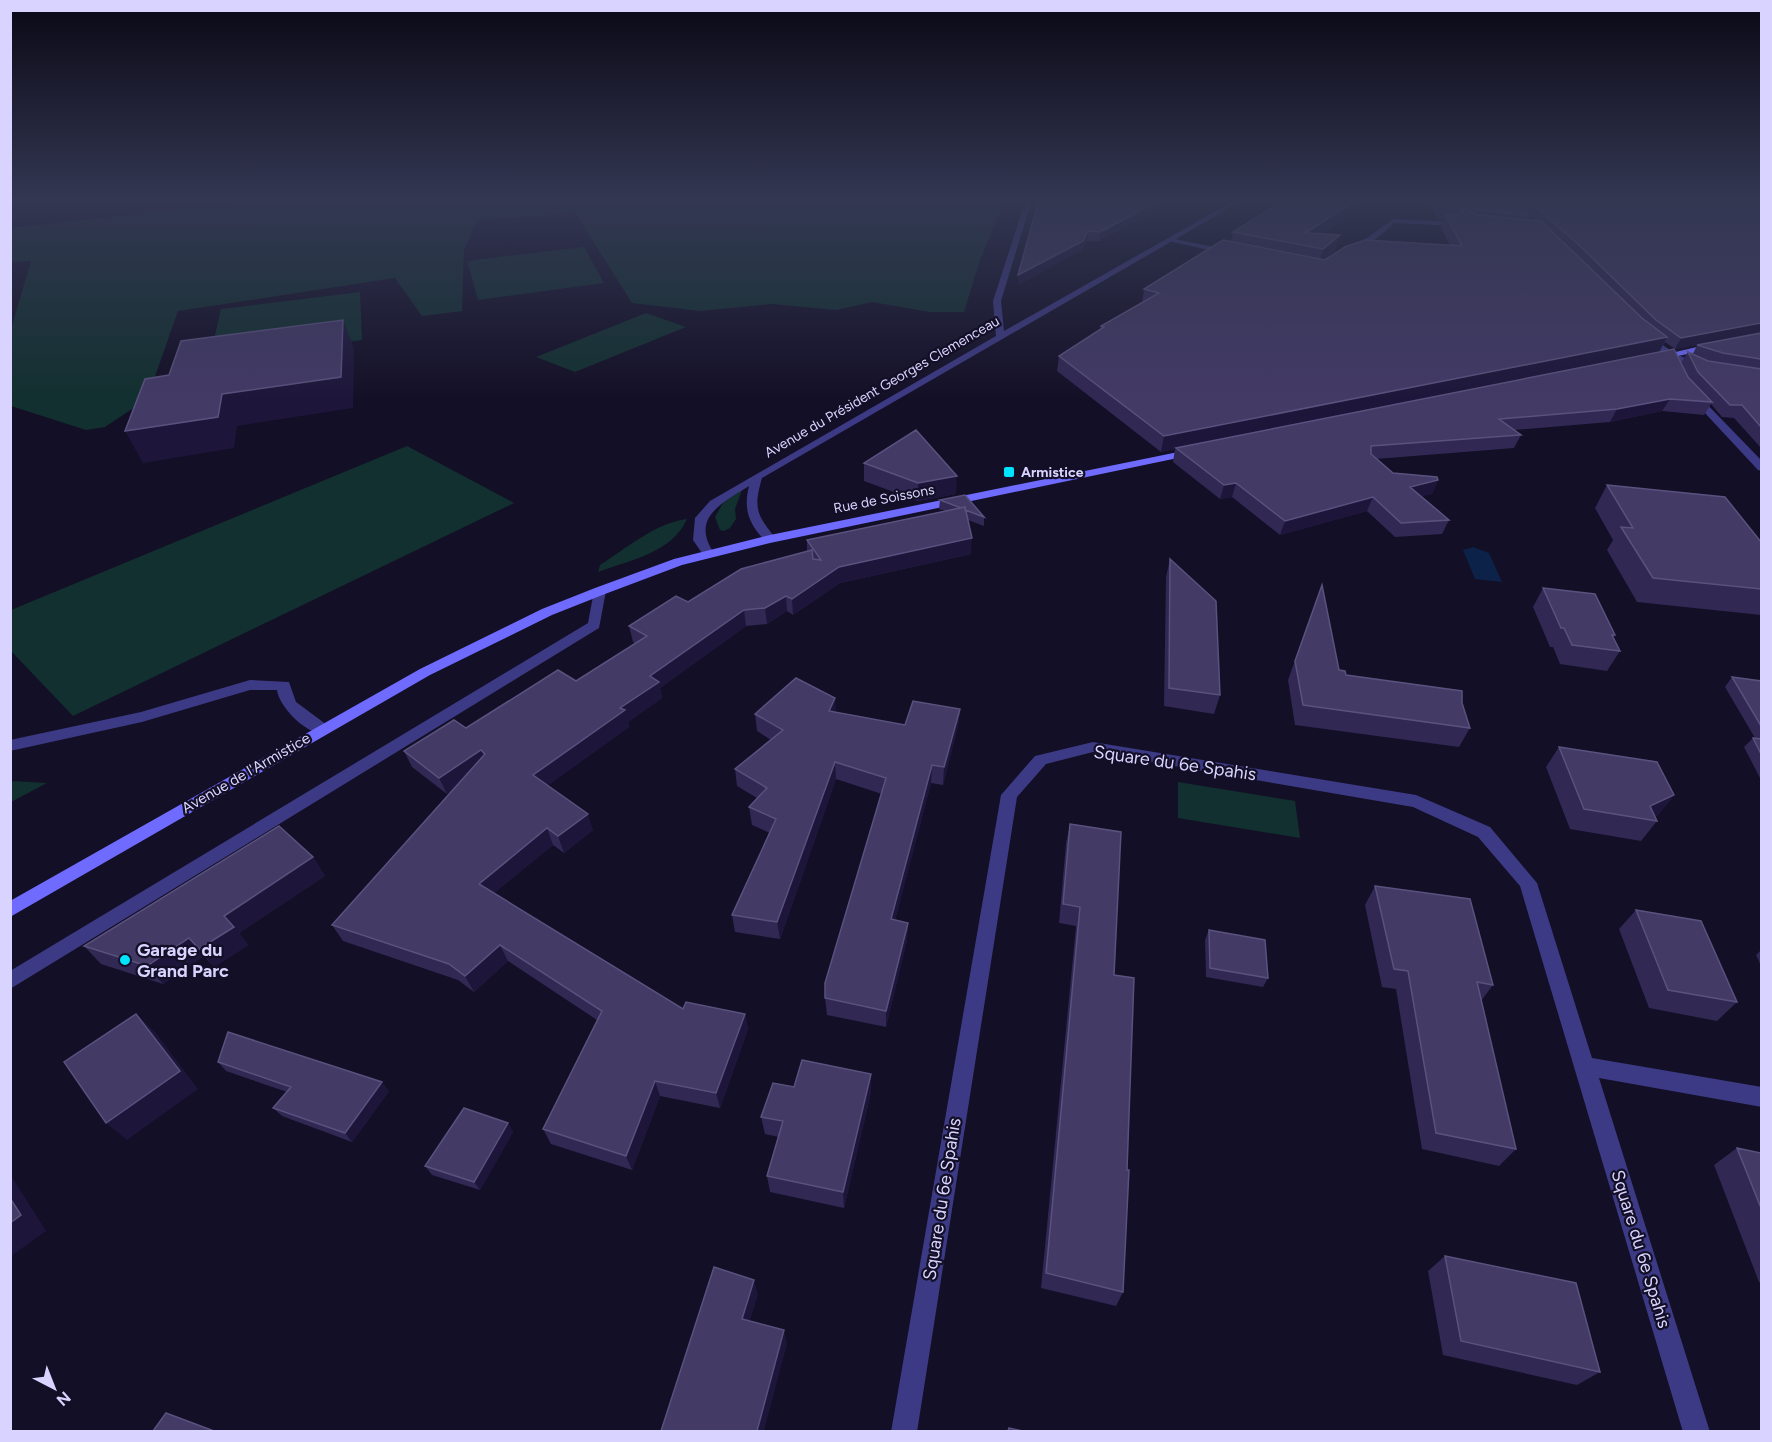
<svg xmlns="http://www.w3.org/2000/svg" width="1772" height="1442" font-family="Figtree,sans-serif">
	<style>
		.green { fill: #12302f }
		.water { fill: #0c2248 }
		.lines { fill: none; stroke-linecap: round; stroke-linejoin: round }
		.service { fill: #3d3a85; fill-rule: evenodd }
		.minor { fill: #3d3a85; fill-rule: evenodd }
		.tertiary { fill: #3d3a85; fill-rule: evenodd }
		.secondary { fill: #6f6bff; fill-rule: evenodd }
		.wall { fill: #312854; fill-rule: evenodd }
		.shaded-wall { fill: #1d163a }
		.building { fill: #433a66; stroke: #5a527e; stroke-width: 1.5 }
		.poi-dot { fill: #00e5ff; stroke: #130f26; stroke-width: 2 }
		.labels { text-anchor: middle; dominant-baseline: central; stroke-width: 4.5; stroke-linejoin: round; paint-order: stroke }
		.far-street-label { font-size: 14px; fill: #d9d4ff; stroke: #130f26 }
		.far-poi-label { font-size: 14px; font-weight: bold; fill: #d9d4ff; stroke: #130f26; text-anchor: start }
		.street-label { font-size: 15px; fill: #d9d4ff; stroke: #130f26 }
		.near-street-label { font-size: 18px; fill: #d9d4ff; stroke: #130f26 }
		.near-poi-label { font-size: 18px; font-weight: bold; fill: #d9d4ff; stroke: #130f26; text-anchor: start }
	</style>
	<rect width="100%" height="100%" fill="#130f26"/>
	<path class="green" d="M273,199H1005L979,263L964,312H930L872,302L836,310L772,304L700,311L632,303L575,213L477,220L464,250L462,311L422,316L395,278L178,311L147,399L105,427L86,430L11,406V329L31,261L11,262L10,228Z
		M584,247L604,283L478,300L467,261Z
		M360,292L362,340L209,361L221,309Z
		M646,313L686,327L575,372L536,357Z
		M407,446L514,503L73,716L11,651V610Z
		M739,490H742L735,509L736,519L730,528L724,531L720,530L715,517L723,503Z
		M687,519C672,553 630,560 598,572L600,565C627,548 655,523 687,519Z
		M10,781H11L47,783L11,802Z
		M1178,782L1295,801L1300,838L1178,818Z"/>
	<path class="water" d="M1473,547L1489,553L1502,582L1475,579L1463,550Z"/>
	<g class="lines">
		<path class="service" d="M1398,199H1412L1455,208L1452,210Z
			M1393,219L1453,222L1456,224L1453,226L1395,223L1362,250L1349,252V248L1356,246Z
			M1170,238L1228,250L1232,252L1228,254L1168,241Z
			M600,587L606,591L599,628L10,989V971L588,623L594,591Z
			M250,680L289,682L296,702L327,725L330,729L327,733C309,738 279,707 277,690H250L142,722L10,751V740L141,712Z"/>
		<path class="minor" d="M1026,199H1032L1001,301L1004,331L1237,199H1245L762,478C753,509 757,515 776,539L774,542H766C749,524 743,510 749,486C722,503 690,518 714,553L708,557L704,556L693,540L695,518L710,501L996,336L993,301Z
			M1646,333L1674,353L1705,367C1691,376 1655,347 1643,338L1642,336Z
			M1093,742L1416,795L1490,827L1537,883L1592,1058L1762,1087V1107L1599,1078L1710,1432H1683L1520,886L1478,837L1413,807L1093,752L1046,764L1017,797L917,1432H891L1001,795L1035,756Z"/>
		<path class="tertiary" d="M1691,394H1697L1762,461V471L1758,470L1691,398Z"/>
		<path class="secondary" d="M1714,343L1718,346L1717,348L1658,360L1654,357Z
			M1193,449L1198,452L1197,454L770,543L682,565L605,594L552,615L430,675L10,917V901L420,669L542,609L595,588L674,559L770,535Z"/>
	</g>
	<path class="wall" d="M1039,199H1178L1099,241H1087L1082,250L1018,285Z
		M1377,199L1323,234L1335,251L1324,260L1450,245L1441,228L1444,219H1437L1432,208L1434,201L1427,199H1761V448L1734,418L1722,417L1711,404L1704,415L1662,411L1610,422L1514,430L1521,435L1514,448L1376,459L1393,473L1438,480L1432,494L1421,496L1449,520L1442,534L1395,537L1367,511L1280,535L1232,497L1220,499L1173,462L1175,449L1161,452L1057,371L1059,356L1101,330V326L1142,303L1144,289L1231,242L1233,232ZM1512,203L1529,215L1536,221L1528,220L1529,216ZM1753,334L1697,345L1693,354L1688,352L1681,363L1659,352L1665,342L1675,349Z
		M864,463L956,494L918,501L864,481Z
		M1607,485L1761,542V615L1637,602L1607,550L1613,540L1595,508Z
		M940,500L984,517V526L968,520L971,554L840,583L793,615L787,611L767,624L746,626L660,688L662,698L628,722L629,727L548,785L593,830L564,853L553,845L494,893L683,1009L745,1014L748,1029L720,1108L660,1096L632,1170L551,1144L543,1129L597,1020L508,961L474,992L458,980L343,941L332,925L453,790L447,794L412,767L404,751L466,728L576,681L636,644L633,642L629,626L688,602L807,551V540L945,511L939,509Z
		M1170,559L1220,695L1214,714L1164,706L1166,577Z
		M1322,585L1339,670L1346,675L1462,703L1470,728L1459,747L1295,725L1288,680Z
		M1543,588L1615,635L1613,637L1620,651L1607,671L1560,664L1553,647H1550L1533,607Z
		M1732,677L1761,681V780L1744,747L1753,738H1755L1725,687Z
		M835,698V712L905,725L960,709L958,726L943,785L931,783L895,920L908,923L907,940L886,1027L827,1015L825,998L882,794L836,779L780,939L735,932L732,915L770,833L752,825L749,807L757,798L737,786L735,769L771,740L757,731L755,714Z
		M1559,747L1674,795L1658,815L1655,816L1657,821L1641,841L1570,829L1546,767Z
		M1070,824L1114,975L1123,1292L1116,1306L1041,1288L1076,926L1059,923L1066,843Z
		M313,857L325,876L239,933L248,945L214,967L204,956L163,984L101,964L84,946Z
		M1375,886L1493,985L1481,1001L1516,1149L1499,1166L1422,1149L1396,989L1382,987L1365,905Z
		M1636,910L1737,1002L1717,1021L1649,1008L1619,929Z
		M1209,930L1268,978L1263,987L1206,977L1205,940Z
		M1761,950V966L1756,955Z
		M218,1062L389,1091L352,1142L282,1116L273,1108L287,1092L226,1071Z
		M794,1087L871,1092L844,1208L770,1192L767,1176L779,1137L765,1134L761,1117Z
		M508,1123L513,1132L480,1190L432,1175L425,1166Z
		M1737,1148L1761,1153V1283L1759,1282L1714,1165Z
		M1445,1256L1600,1372L1577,1385L1443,1355L1428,1271Z"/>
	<path class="shaded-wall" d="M1163,199H1178L1099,241L1100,232Z
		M1359,199H1377L1306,245L1305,233Z
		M1088,231L1087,241L1082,250L1018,285V275Z
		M1340,235L1335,251L1318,265L1323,249Z
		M343,320L354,349L353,408L237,426L234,448L143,463L125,431L222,394Z
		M1761,323V333L1675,349L1681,338Z
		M1667,337L1659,352L1176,448L1175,449L1161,452L1164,436Z
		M1670,399L1662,411L1610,422L1617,409Z
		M957,476L956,494L918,501V483Z
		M1438,480L1432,494L1405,501L1410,487Z
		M1236,483L1232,497L1220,499L1224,485Z
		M1373,497L1367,511L1280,535L1285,521Z
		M972,538L971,554L840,583L793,615L792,599L839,567Z
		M786,596L787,611L767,624L765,608Z
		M744,610L746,626L660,688L662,698L628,722L629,727L539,792L533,775L620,708L650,676Z
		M835,698L836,716L829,711Z
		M960,709L958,726L943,785L944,767Z
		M481,750L488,766L447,794L439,778Z
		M835,762L836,779L780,939L777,922Z
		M932,765L931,783L891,936V919Z
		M1674,795L1658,815L1648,820L1650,806Z
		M588,814L593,830L564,853L558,836Z
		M547,828L553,845L486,900L479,884Z
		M313,857L325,876L239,933L248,945L214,967L199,949L224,916Z
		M908,923L907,940L886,1027V1011Z
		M189,938L204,956L163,984L147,966Z
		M500,945L508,961L474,992L465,976Z
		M136,1014L155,1032L198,1089L127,1140L106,1123Z
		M745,1014L748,1029L720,1108L716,1093Z
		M871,1074V1092L844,1208L843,1192Z
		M655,1081L660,1096L632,1170L626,1156Z
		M382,1082L389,1091L352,1142L345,1133Z
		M508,1123L513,1132L480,1190L474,1182Z
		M10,1174L46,1231L10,1257Z
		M754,1280L758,1295L746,1333L742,1319Z
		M784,1330L787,1344L764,1431H757Z"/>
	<path class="building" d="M1039,199H1163L1100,232L1088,231L1083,241L1018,275Z
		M1286,199H1359L1305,233L1340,235L1323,249L1233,232Z
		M1438,199H1452L1476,215L1541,221L1642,318L1667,337L1164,436L1059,356L1104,327L1101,326L1159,293L1144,289L1223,240L1325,260L1345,247L1365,240L1462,246L1446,215H1458L1463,211L1458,207H1442Z
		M1462,199H1507L1529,216L1477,210Z
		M1524,199H1761V323L1681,338L1656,320L1579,245L1533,205Z
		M343,320L341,377L222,394L218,417L125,431L145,379L169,375L181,341Z
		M1761,333V359L1723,353L1697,345Z
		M1674,349L1688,377L1712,402L1670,399L1617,409L1499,419L1521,435L1371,446V454L1393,473L1437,477L1438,480L1410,487L1449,520L1401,523L1373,497L1285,521L1236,483L1224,485L1176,448Z
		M1688,352L1708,361L1761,369V427L1742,405H1730L1698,372Z
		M916,430L957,476L918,483L864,463Z
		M1607,485L1725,497L1761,542V589L1653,578L1621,527L1633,528Z
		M965,495L984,517L965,510V507L961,508L940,500Z
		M965,507L972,538L839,567L792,599L786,596L765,608L744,610L650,676L659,682L620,708L625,710L533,775L588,814L558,836L547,828L479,884L683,1009L686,1002L745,1014L716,1093L655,1081L626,1156L543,1129L602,1011L500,945L465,976L449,964L332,925L485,754L481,750L439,778L404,751L454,720L466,728L558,670L576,681L647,636L629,626L676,596L688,602L741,569L812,550L813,559L821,560L807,540Z
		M1170,559L1216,601L1220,695L1169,688Z
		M1322,585L1339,670L1345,671L1346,675L1462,691V703L1470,728L1303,705L1295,661Z
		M1543,588L1595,594L1615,635H1612L1620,651L1572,645L1564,628H1561Z
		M1732,677L1761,681V726Z
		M796,678L835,698L829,711L905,725L913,701L960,709L944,767L932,765L891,919L908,923L886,1011L825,998V983L886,778L835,762L777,922L732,915L776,819L749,807L767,788L735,769L783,730L755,714Z
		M1753,738L1761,739V754Z
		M1559,747L1657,762L1674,795L1650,806L1657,821L1584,809Z
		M1070,824L1121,832L1114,975L1134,978L1127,1170H1129L1123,1292L1046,1273L1080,907L1063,904Z
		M279,826L313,857L224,916L234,927L199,949L189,938L147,966L84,946Z
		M1375,886L1470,899L1493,985L1477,982L1516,1149L1436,1133L1408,971L1394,969Z
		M1636,910L1701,921L1737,1002L1668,990Z
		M1209,930L1265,940L1268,978L1210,968Z
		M136,1014L180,1071L106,1123L64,1062Z
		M228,1032L382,1082L345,1133L273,1108L291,1087L218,1062Z
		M802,1060L871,1074L843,1192L767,1176L783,1121L761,1117L773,1083L794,1087Z
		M464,1108L508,1123L474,1182L425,1166Z
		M1737,1148L1761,1153V1208Z
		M10,1198L21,1215L10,1223Z
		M1445,1256L1576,1283L1600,1372L1461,1341Z
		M714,1267L754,1280L742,1319L784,1330L757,1431H661Z
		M166,1413L214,1431H153Z
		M1009,1428L1022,1431H1008Z"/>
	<linearGradient id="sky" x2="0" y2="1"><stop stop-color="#0a0815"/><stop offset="0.5" stop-color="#333752"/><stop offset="1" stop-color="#333752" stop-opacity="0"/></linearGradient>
	<rect width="1772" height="401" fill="url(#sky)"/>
	<g class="poi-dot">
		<rect x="1003" y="466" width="12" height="12" rx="3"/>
		<circle cx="125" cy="960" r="6"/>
	</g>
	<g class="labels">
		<g class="far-street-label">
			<text transform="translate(882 387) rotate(-30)">Avenue du Président Georges Clemenceau</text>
			<text transform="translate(884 499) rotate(-11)">Rue de Soissons</text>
		</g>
		<g class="far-poi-label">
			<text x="1021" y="472">Armistice</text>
		</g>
		<g class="street-label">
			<text transform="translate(246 773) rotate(-30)">Avenue de l'Armistice</text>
		</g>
		<g class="near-street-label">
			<text transform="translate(1175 763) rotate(8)">Square du 6e Spahis</text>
			<text transform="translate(942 1199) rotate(-81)">Square du 6e Spahis</text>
			<text transform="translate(1641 1249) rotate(73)">Square du 6e Spahis</text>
		</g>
		<g class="near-poi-label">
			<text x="137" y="950">Garage du<tspan x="137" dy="21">Grand Parc</tspan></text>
		</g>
	</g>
	<rect width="1772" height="1442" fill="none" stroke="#d9d4ff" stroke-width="24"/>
	<g transform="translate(54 1388) rotate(138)" stroke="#130f26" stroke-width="4.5" paint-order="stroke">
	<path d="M0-4.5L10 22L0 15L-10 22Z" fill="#d9d4ff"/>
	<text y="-9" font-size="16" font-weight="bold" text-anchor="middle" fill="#d9d4ff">N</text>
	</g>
</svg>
